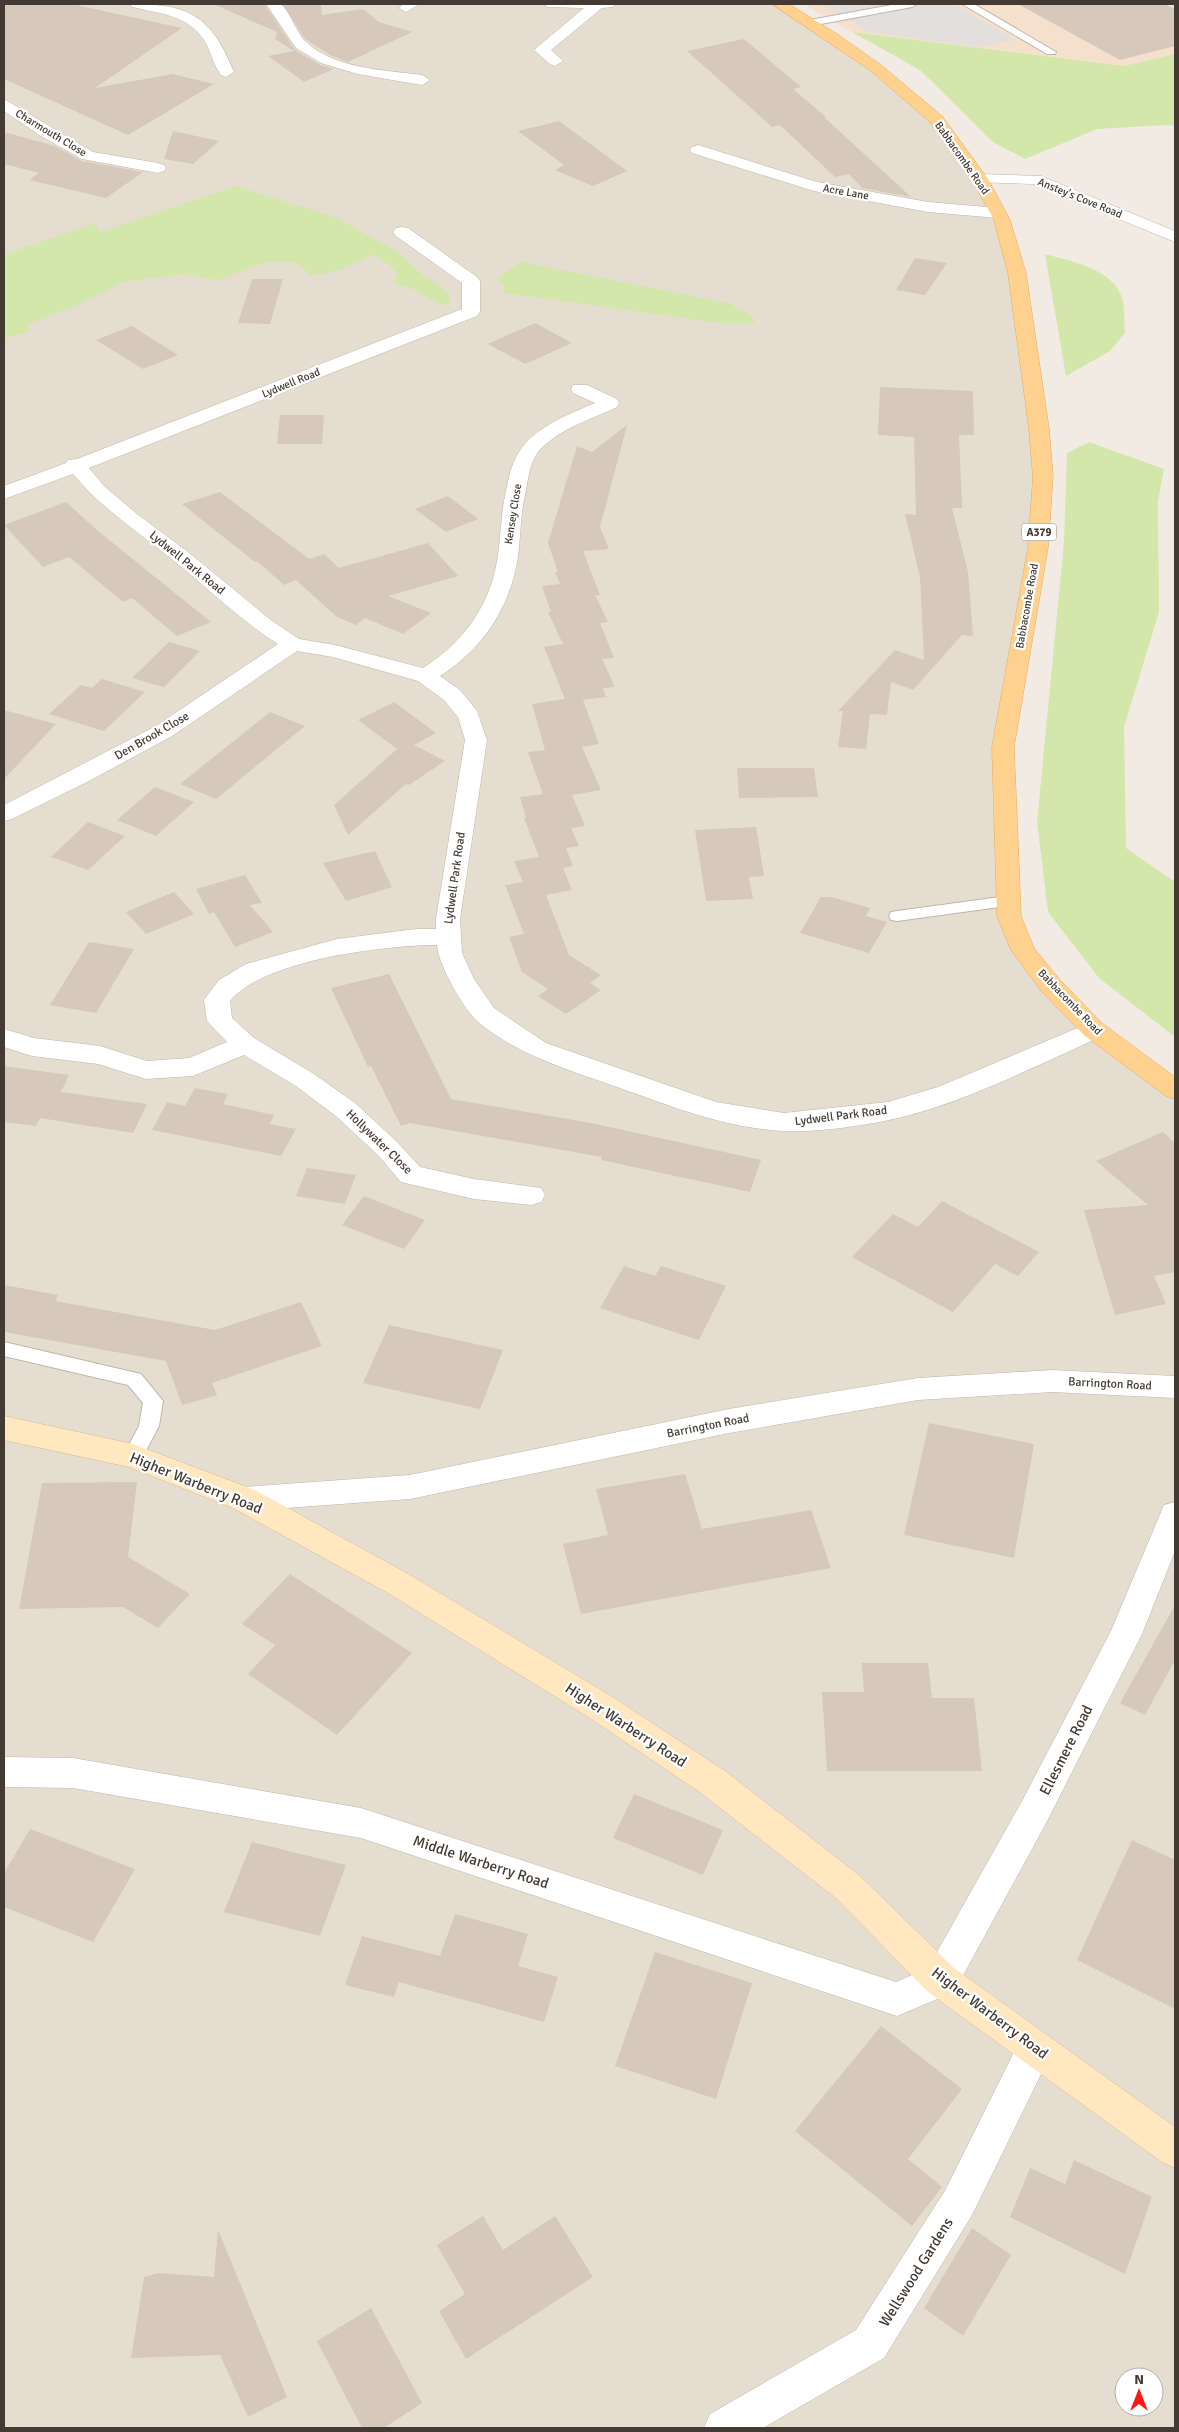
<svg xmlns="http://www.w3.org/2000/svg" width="1179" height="2432" font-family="Signika,sans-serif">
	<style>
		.residential { fill: #e6ddd1; fill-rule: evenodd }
		.commercial { fill: #f5dfcd }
		.green { fill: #d3e7ab }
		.parking { fill: #e2dfdc }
		.building { fill: #d6c8bb }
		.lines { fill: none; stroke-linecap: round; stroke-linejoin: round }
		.lane-casing { stroke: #c0b5a9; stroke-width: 2 }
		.street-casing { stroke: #c0b5a9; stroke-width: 1 }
		.secondary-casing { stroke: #d5bc94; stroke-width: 1 }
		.primary-casing { stroke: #e3ac5f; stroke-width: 1 }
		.lane { fill: #fff; fill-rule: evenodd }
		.street { fill: #fff; fill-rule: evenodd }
		.secondary { fill: #ffe8c0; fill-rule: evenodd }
		.primary { fill: #ffd18f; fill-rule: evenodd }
		.labels { text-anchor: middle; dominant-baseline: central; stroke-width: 4.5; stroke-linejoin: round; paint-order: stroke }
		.far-street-label { font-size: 11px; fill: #433b33; stroke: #fff }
		.shield { fill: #fff; stroke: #7b7670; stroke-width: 1 }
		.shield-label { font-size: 11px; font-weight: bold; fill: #433b33 }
		.street-label { font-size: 12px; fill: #433b33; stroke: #fff }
		.near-street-label { font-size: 15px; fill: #433b33; stroke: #fff }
	</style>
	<rect width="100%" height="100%" fill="#f2ebe3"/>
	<path class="residential" d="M4,4H779L832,37L936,119L998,213L1043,477L1003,747L1009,916L1094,1030L1175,1090V2428H4ZM1124,2377H1154V2407H1124Z"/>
	<path class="commercial" d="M804,4H1175V54L1124,66L852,32Z"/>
	<path class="green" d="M852,32L1124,66L1175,54V126L1166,125L1097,129L1025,159L993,142L920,70Z
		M236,186L338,218L401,254L427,279H430L449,293V303L443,306L415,290L393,283L397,273L387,263L373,254C352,266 335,274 310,275L297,263L266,262L219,280L183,274L123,282L78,305L26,325L31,330L4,339V255L94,223L100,232Z
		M1045,254C1070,261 1114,269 1122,298C1125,309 1124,322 1125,333L1110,351L1066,376Z
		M521,262L733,304L734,307L748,312L756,323H719L504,293V285L496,278Z
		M1089,442L1164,469L1158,501L1159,612L1124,727L1126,848L1175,882V1037L1099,978L1048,912L1037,822L1064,542L1067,453Z"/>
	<path class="parking" d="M823,4H953L1016,40L978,47L869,32Z"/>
	<path class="building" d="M4,4H72L182,28L95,88L173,74L214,84L128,135L4,79Z
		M213,4H264L295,50L320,65L334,69L304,82L268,56L294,51L275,39L277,32Z
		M283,4H321L322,15L363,9L379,22L412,32L348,62L330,55L305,39Z
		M1018,4H1165L1175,9V46L1120,60Z
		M744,39L801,87L793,89L826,117H824L911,197L862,188L849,174L835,177L780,125L772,127L687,51Z
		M559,121L627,171L593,186L555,170L564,165L518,131Z
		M173,131L219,141L193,164L164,159Z
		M4,132L55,146L82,161L143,172L106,198L29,180L39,173L4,164Z
		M915,258L947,263L925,295L896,290Z
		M252,279H283L270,324L238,323Z
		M535,323L572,343L525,364L488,344Z
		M132,326L178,355L143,369L96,340Z
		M880,387L973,391L974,435H959L962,508H952L968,572L973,636L962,635L913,690L891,682L887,715L870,714L866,749L838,747L843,711H838L895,650L924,660L920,577L905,514L916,515L914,437L878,435Z
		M280,415H324L322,444H277Z
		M627,425L600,527L609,549L583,551L600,595H595L608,622L600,623L614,658L602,659L615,687L603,688L606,697L583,700L599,744L582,747L601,790L572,795L585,826L571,828L579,846L566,848L573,866L563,868L572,890L546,895L569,955L601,975L590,983L601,990L566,1014L538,996L548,989L522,972L509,937L524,934L505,885L523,882L514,861L539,857L524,818L526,817L520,797L543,794L528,752L545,750L532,704L565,699L544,647L563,644L548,612H551L542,586L560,584L555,572H558L548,543L577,446L592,452Z
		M220,492L309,559L324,554L339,568L428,543L458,576L388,596L431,613L403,634L365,618L356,625L337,617L296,580L284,585L257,561L255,562L182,504Z
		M448,496L478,519L446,532L415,509Z
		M66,502L98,531L211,622L177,636L132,598L123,602L69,557L43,567L4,525Z
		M169,642L200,651L164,687L132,678Z
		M102,679L145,692L104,731L49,714L81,685L92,688Z
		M394,702L436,733L414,745L445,761L409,785L406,784L348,835L334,805L397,749L358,720Z
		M4,710L56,724L4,779Z
		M270,712L305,726L216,799L180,784Z
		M737,768H814L818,797L739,798Z
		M155,787L194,802L156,836L117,820Z
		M88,822L125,836L88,870L51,857Z
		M756,827L764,876L749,877L753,899L706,901L695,830Z
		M375,851L392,887L346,901L323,863Z
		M245,875L262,903L250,905L273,932L235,947L214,912L209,914L196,889Z
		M174,892L194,914L146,934L126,912Z
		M821,897H831L870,908L866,916L887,922L869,953L800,933Z
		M89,942L134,949L96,1013L50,1005Z
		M389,974L451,1099L591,1123L761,1160L750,1192L601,1160L602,1157L410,1123L401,1126L371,1066L368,1067L331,988Z
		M4,1066L69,1075L61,1092L147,1104L133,1133L40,1118L36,1126L4,1122Z
		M195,1088L228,1094L223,1104L274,1115L270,1124L296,1129L281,1156L152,1130L167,1102L185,1106Z
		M1163,1132L1175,1143V1272L1154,1276L1166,1304L1115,1315L1084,1210L1148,1205L1096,1161Z
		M307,1168L356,1175L345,1204L296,1196Z
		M364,1196L425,1220L404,1249L342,1225Z
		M942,1201L1039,1252L1018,1276L995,1264L953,1312L852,1257L893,1214L918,1227Z
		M624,1266L655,1276L661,1266L726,1286L699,1340L600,1308Z
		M4,1285L58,1295L55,1301L215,1330L301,1302L322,1346L212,1383L217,1395L182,1405L166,1361L4,1332Z
		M389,1325L503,1350L480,1409L363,1383Z
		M929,1423L1034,1444L1014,1558L904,1535Z
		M685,1474L702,1529L811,1510L831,1568L581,1614L563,1544L608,1535L596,1489Z
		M137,1482L128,1557L190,1594L158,1628L123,1607L19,1609L42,1483Z
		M290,1574L412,1653L337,1735L248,1674L275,1645L242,1624Z
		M1175,1605V1660L1145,1715L1120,1703Z
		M862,1663H928L932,1698H974L982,1771H827L822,1692H864Z
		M634,1794L723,1830L703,1875L613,1838Z
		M30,1829L135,1869L93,1942L4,1907V1873Z
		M1132,1840L1175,1860V2009L1077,1960Z
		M252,1842L346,1865L320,1936L224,1912Z
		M455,1914L528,1934L518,1966L558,1977L544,2022L399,1982L394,1997L345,1985L362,1936L440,1956Z
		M655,1952L752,1983L716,2099L615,2066Z
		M881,2026L962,2089L908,2159L942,2187L912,2226L795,2131Z
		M1074,2160L1152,2197L1125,2274L1010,2217L1030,2168L1065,2184Z
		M483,2216L503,2250L555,2216L593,2277L466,2359L439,2311L465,2294L437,2245Z
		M972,2228L1011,2255L963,2336L924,2308Z
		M218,2230L287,2397L248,2417L220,2355L131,2358L144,2277L158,2273L214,2277Z
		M371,2308L422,2403L384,2428H362L317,2341Z"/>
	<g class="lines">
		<g class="lane-casing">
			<path id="lane" d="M897,4H917L912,7L810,26L805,23L810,20Z
				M962,4H974L1056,52L1055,54H1047Z
				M1008,896L1014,897L1016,901L1014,905L897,921L891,920L889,916L891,912L897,911Z
				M4,1342L141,1374L163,1401L159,1426L140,1462L133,1464L126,1462L123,1456L139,1426L143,1403L128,1385L4,1356Z"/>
		</g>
		<g class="street-casing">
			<path id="street" d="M130,4C190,4 211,16 234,72L226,77L221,75C213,65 211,51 204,40C189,15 157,13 132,7Z
				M266,4H281C291,14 295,29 304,40C332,69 385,70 422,75L430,80L422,85L392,80L358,74L321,63L296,48Z
				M403,4H420L406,12L399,8Z
				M545,4H615L613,7L602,8L551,50L563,61L555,66L550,64L534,50L584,8L547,7Z
				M4,99L93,152L158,163L164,165L166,168L164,171L158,173L82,159L41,136L4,111Z
				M698,145L817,182L928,202L998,208L1004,209L1006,213L1004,217L998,218L928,212L814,191L692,153L690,150L692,147Z
				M980,174L1041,176L1175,231V242L1033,184L974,182L972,179L974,176Z
				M402,227L408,228L477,277L480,281V312L477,316L89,468L105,487L137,514L188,552L272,621L299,639L335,645L423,668C464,642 491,605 498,555C501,534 501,512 506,491C509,475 513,458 524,445C542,424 570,414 595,403L573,393L571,389L573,385H587L617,399L619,403L617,407C590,420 558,429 538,452C529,463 528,482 525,495C520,515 521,536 518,556C511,606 483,649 440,676L460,690L477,711L487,740L460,919L462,953L474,979L494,1008L546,1043L716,1102L784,1113L888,1102L938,1087L1094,1021L1103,1024L1107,1030L1103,1036C1037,1065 958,1106 889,1120C861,1126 811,1133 783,1131C726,1128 673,1107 620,1088C570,1070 518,1056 477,1021C463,1008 438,964 437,945C386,945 262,960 230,1001L232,1018L254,1038L314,1074L355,1103L397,1142L420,1167L474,1179L541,1188L545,1195L541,1202L531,1205L474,1199L401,1182L379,1156L337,1117L296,1086L244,1055L193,1076L146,1079L98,1064L32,1056L4,1047V1029L34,1038L100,1046L147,1061L189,1058L227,1042L207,1021L204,1000L219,980L246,964L337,939L416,929H436V919L465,740L458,717L444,700L418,681L333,657L297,651L172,736L89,781L12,819L4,821V805L156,726L278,644C240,620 209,589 174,561C139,532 102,509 73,474L4,499V486L66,463L68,460L77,459L462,309V283L396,236L393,232L396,228Z
				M1052,1370L1175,1376V1398L1052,1392L918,1400L729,1433L410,1499L244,1511L233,1508L229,1499L233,1490L244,1487L410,1475L729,1409L918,1378Z
				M1175,1502V1551L1142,1634L1045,1825L954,1992L897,2016L361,1838L73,1788L4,1787V1757L73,1758L361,1808L896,1982L928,1968L1021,1803L1111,1631L1164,1505Z
				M1035,2030L1048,2036L1053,2048L1048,2060L972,2215L884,2358L763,2428H704L710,2414L856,2330L946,2189L1022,2036Z"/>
		</g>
		<g class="secondary-casing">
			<path id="secondary" d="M4,1416L133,1444L255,1490L410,1575L614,1698L725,1771L860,1876L954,1968L1175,2127V2168L1162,2162L928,1992L836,1898L701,1793L590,1718L388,1593L233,1508L129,1467L4,1440Z"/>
		</g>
		<g class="primary-casing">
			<path id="primary" d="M772,4H789L837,34L881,65L942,116L988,179L1010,220L1026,273L1049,429L1053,477L1048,548L1014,747L1021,916L1034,948L1060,980L1103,1024L1175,1077V1099L1166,1096L1085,1036L1042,992L1011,950L997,916L992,747L1028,548L1033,477L1029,429L1008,273L994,220L972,180L930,122L871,71Z"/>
		</g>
		<use href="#lane" class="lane"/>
		<use href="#street" class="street"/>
		<use href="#secondary" class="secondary"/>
		<use href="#primary" class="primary"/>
	</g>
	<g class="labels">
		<g class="far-street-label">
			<text transform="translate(51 133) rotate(31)">Charmouth Close</text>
			<text transform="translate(962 158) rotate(55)">Babbacombe Road</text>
			<text transform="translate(846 192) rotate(10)">Acre Lane</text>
			<text transform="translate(1080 198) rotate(22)">Anstey's Cove Road</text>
			<text transform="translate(291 383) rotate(-22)">Lydwell Road</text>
			<text transform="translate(513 514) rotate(-81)">Kensey Close</text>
			<text transform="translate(1027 606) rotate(-80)">Babbacombe Road</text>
			<text transform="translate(1070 1002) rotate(46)">Babbacombe Road</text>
		</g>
		<rect class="shield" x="1021.5" y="523.5" width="35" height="17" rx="4"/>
		<g class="shield-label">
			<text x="1039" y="532">A379</text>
		</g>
		<g class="street-label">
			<text transform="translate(187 563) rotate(39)">Lydwell Park Road</text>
			<text transform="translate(152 736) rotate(-30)">Den Brook Close</text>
			<text transform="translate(455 878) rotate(-82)">Lydwell Park Road</text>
			<text transform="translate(841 1116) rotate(-7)">Lydwell Park Road</text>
			<text transform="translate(379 1142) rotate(44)">Hollywater Close</text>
			<text transform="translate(1110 1384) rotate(3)">Barrington Road</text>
			<text transform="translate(708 1426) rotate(-11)">Barrington Road</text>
		</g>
		<g class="near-street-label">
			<text transform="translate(196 1483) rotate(22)">Higher Warberry Road</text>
			<text transform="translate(626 1725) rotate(33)">Higher Warberry Road</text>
			<text transform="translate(1066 1750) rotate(-63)">Ellesmere Road</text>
			<text transform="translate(481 1862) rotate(18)">Middle Warberry Road</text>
			<text transform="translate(990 2013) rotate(37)">Higher Warberry Road</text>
			<text transform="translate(916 2272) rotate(-58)">Wellswood Gardens</text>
		</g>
	</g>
	<rect width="1179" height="2432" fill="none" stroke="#433b33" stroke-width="10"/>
	<g transform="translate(1139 2392)"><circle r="24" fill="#ffffff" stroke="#b4b1ad"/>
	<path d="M0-4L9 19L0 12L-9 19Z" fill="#fb1811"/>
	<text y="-8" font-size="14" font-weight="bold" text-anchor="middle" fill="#433b33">N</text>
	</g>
</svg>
